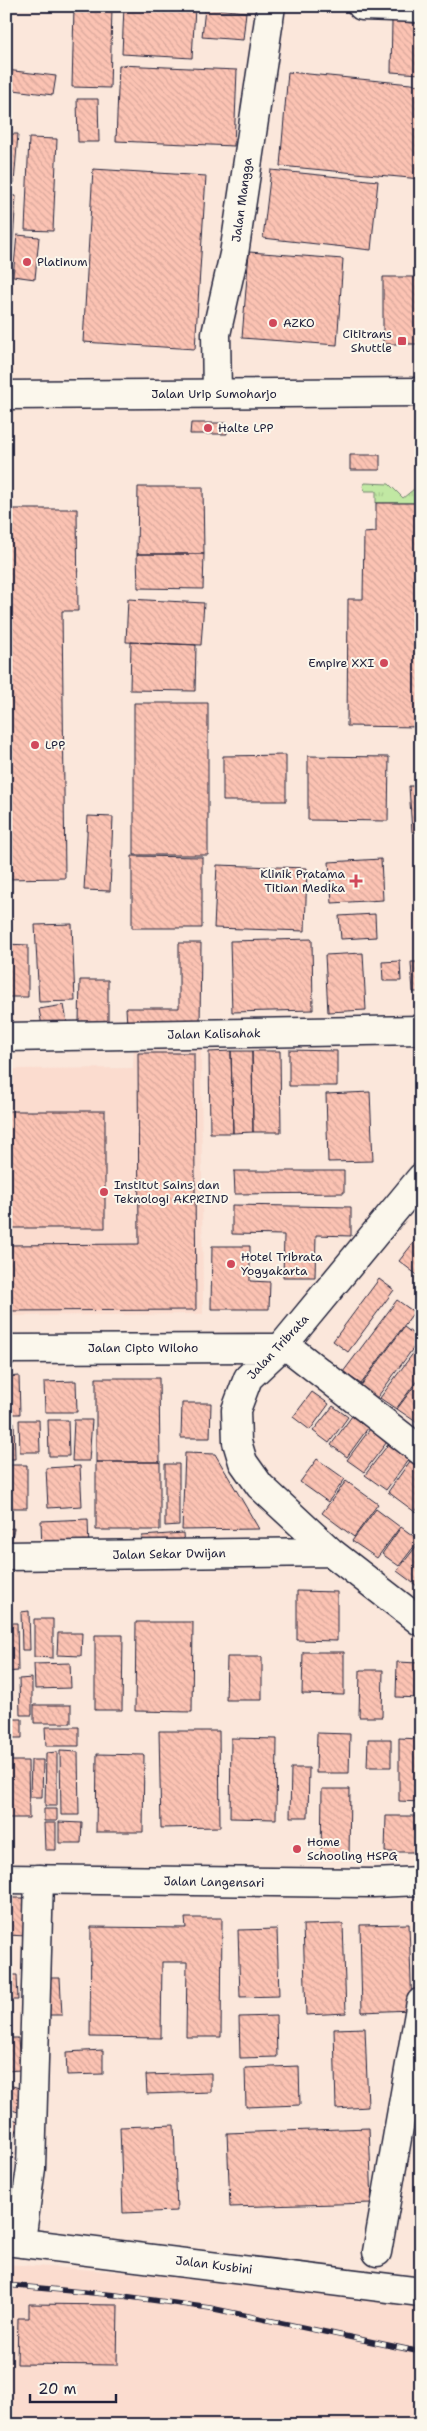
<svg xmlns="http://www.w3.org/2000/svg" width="427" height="2431" font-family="'Shantell Sans',sans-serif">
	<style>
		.built { fill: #fbdccf }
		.park { fill: url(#park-tufts); stroke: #72856f }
		.building { fill: url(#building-back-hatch); stroke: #22223b }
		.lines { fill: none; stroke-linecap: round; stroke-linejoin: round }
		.minor-casing { stroke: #22223b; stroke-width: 31 }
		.major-casing { stroke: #22223b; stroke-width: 31 }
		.minor { stroke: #fbf7ec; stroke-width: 28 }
		.major { stroke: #fbf7ec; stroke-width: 28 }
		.rail-casing { stroke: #22223b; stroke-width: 5.5 }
		.rail { stroke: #fbf7ec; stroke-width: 4; stroke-dasharray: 11; stroke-linecap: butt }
		.poi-dot { fill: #d1495b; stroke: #fbf7ec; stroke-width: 2 }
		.labels { text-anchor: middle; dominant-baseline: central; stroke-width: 4; stroke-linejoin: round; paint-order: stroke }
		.street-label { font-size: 12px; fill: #22223b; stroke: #fbf7ec }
		.poi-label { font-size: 12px; fill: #22223b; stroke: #fbf7ec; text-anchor: start }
	</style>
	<defs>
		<pattern id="park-tufts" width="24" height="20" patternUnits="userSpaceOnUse" patternTransform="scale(1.25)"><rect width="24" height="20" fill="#c1e8a3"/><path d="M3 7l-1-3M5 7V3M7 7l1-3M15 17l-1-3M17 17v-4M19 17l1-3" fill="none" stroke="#a6c78d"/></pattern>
		<pattern id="building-back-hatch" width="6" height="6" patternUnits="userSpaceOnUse" patternTransform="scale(1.25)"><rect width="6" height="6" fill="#fcc3b3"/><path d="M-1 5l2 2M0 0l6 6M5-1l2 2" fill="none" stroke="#d8a79b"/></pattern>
	</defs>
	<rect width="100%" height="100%" fill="#fbe7db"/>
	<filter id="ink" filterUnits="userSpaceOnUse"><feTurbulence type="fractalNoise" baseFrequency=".02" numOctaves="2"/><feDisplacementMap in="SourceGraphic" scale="10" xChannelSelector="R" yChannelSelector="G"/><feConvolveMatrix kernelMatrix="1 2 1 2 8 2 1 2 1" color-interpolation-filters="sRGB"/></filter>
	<g filter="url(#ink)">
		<path class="built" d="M201,1045L203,1314L6,1316V1069L133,1068L134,1046Z
			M6,2264L353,2288L421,2298V2425H6Z"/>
		<path class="park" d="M365,483L389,484L403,498L414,489L421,495V503H376V491H365L363,486Z"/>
		<path class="building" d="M124,6L195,8L192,58L122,54Z
			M74,8H112L110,88L72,87Z
			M205,8L246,12L243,40L202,37Z
			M392,21L421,24V74L391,72Z
			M119,65L237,70L234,146L116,141Z
			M6,70L56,76L53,95L6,89Z
			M288,72L421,85V179L280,166Z
			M77,99H98L99,142H78Z
			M6,134H18L14,183L6,182Z
			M29,138L57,139L53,231L25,230Z
			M93,169L206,176L195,349L83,342Z
			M271,170L378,181L371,250L263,238Z
			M6,195L16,196L11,272H6Z
			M17,235L39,237L35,279L13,276Z
			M249,252L343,259L337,345L242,338Z
			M383,277H421L418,344H383Z
			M191,423H226L227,434H190Z
			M350,455H380V470H350Z
			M138,487H203L204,554H137Z
			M376,503H421V727L347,726L348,599H363L364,533L376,532Z
			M6,509H77L78,611H62L65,878L6,879Z
			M137,554H204L203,589L138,588Z
			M128,599L204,603L201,645L126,642Z
			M131,642L196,645L195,691L130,690Z
			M134,703H208V855H134Z
			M286,755V801H223V756Z
			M308,756L389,757L388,821L308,820Z
			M409,786H421V832H412Z
			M88,816L113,817L110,891L84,890Z
			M132,856L202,857V928H132Z
			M381,859L383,900L332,903L329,862Z
			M217,865L307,868L305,931L214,928Z
			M375,914L376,937L341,939L339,916Z
			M72,924L75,1001L39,1002L35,925Z
			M312,939L313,1010L232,1012L230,941Z
			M179,943H201L200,1026H127L126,1008H179Z
			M6,944L28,945V997H6Z
			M363,953L366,1010L328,1012L325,955Z
			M400,961L401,981H383L382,962Z
			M411,962H421V992H413Z
			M80,980H108V1022H79Z
			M64,1005L67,1022L42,1026L39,1009Z
			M289,1050L337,1051V1086H289Z
			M231,1051H252L253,1132L233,1133Z
			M231,1051L233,1133H210L209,1052Z
			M252,1051H280L281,1132H253Z
			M138,1053H194L196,1310L6,1311V1245L139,1244Z
			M370,1092L373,1161L328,1162L326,1094Z
			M6,1111H105V1228H6Z
			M234,1171H344V1193L235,1194Z
			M232,1205L351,1207V1236L316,1235L315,1277H283L284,1235L232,1234Z
			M421,1233V1278L399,1261Z
			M212,1246H250V1281L270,1282L269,1309H211Z
			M379,1279L394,1290L348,1352L333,1341Z
			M397,1300L414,1312L361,1384L343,1372Z
			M404,1327L420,1339L376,1399L360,1387Z
			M417,1348L421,1351V1375L396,1409L380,1398Z
			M19,1376L20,1414H6V1377Z
			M421,1377V1423L419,1424L397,1409Z
			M96,1378H159L160,1462H96Z
			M76,1381L77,1412H45L44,1382Z
			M312,1392L329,1404L310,1430L293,1417Z
			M182,1403H211L210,1438H181Z
			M333,1406L348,1417L329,1443L313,1431Z
			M352,1416L368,1428L347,1457L331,1445Z
			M19,1420H39L40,1452H20Z
			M48,1420H68L69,1456H49Z
			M74,1420H92L89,1461H72Z
			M6,1422H14L15,1459H6Z
			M373,1425L390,1438L364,1472L347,1460Z
			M390,1442L411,1456L386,1490L365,1475Z
			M185,1453L215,1454L259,1529L182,1530Z
			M413,1457L421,1463V1504L415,1512L388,1492Z
			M317,1459L345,1479L328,1502L300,1482Z
			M96,1462H160V1530H96Z
			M165,1464H179V1525L165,1526Z
			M6,1465H27V1508H6Z
			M80,1466L82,1506L48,1508L46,1468Z
			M346,1481L378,1504L354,1537L322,1513Z
			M376,1509L400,1527L377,1558L352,1541Z
			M88,1519L89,1551L42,1552L41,1521Z
			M401,1527L419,1540L399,1566L382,1554Z
			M14,1528L10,1546L6,1547V1529Z
			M183,1533L184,1549L143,1552L142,1536Z
			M421,1540V1580L417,1586L397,1571Z
			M297,1591L337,1592V1641L297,1640Z
			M29,1611L30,1650H22L21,1612Z
			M34,1619H53V1658L34,1657Z
			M136,1622H193L192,1712L135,1711Z
			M6,1623H17L18,1671L6,1672Z
			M58,1633H82L81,1656L57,1655Z
			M95,1635H123L122,1710H95Z
			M303,1652H344V1695L302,1694Z
			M227,1657H262V1700H226Z
			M397,1662L419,1663V1698L396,1697Z
			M70,1663L71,1688L35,1689L34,1664Z
			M360,1670H383L382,1717H359Z
			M6,1677H8L10,1701L6,1702Z
			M32,1678V1715H20L19,1679Z
			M34,1705H71V1723H34Z
			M6,1719H22V1738H6Z
			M45,1727H79V1746H46Z
			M159,1731H219L220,1827L161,1828Z
			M317,1733L350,1734L349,1773H316Z
			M231,1738L277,1739L276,1819L230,1818Z
			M399,1738L421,1739V1802L399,1801Z
			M368,1739H391V1767H367Z
			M60,1751L78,1752L79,1815H61Z
			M57,1752V1806H45L46,1753Z
			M97,1754L144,1755L143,1832H96Z
			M31,1760H43L42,1797H30Z
			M6,1761H28L29,1818H6Z
			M291,1768H309L308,1817H290Z
			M322,1789H350L349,1857H321Z
			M44,1809H57V1821H44Z
			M386,1816H421V1852H385Z
			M59,1822L82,1823L81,1843H59Z
			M44,1823H56V1850H45Z
			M6,1898H27V1936L6,1935Z
			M185,1918H222L221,2037H186L187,1962H162L161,2038L90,2037L91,1927L186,1928Z
			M343,1924L346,2013L306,2015L303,1925Z
			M409,1924L412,2010L362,2012L360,1925Z
			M277,1929L279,1996L240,1997L238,1930Z
			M6,1975H17L18,2000H6Z
			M42,1978H60L62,2015H43Z
			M276,2016L277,2057L240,2058L239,2017Z
			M365,2028L368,2107L336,2109L334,2029Z
			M6,2038H18L20,2070L6,2071Z
			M103,2050V2074L67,2075L66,2052Z
			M299,2066L300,2105L246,2107L245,2068Z
			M211,2073V2092L147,2094L146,2075Z
			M6,2084L29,2091L21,2113L6,2108Z
			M6,2116L20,2122L11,2144L6,2142Z
			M174,2125L177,2211L123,2213L120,2127Z
			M369,2128L372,2203L230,2207L227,2133Z
			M421,2210V2232L416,2231Z
			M29,2304L118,2305L117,2365L17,2364L18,2318H29Z
			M7,2306L9,2359H6V2306Z"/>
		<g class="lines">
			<g class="minor-casing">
				<path id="minor" d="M362,6L421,8
					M217,393L216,334L234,254L271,6
					M6,1037L421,1030
					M421,1178L284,1344L248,1378L236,1410L237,1442L243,1462L260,1486L331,1552L421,1622
					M284,1344L421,1451
					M6,1349L280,1348
					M6,1556L331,1552
					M6,2241L421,2292
					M21,2241L31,2168L39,1879
					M377,2252L421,2002"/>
			</g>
			<g class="major-casing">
				<path id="major" d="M6,395L421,392
					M6,1879L373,1883L421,1881"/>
			</g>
			<use href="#minor" class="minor"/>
			<use href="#major" class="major"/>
			<g class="rail-casing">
				<path id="rail" d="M6,2285L116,2295L210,2308L421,2352"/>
			</g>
			<use href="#rail" class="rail"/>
		</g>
	</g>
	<g class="poi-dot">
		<circle cx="27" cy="262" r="5"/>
		<circle cx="273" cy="323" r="5"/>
		<rect x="397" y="336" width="10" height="10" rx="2.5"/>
		<circle cx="208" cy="428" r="5"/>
		<circle cx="384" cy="663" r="5"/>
		<circle cx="35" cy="745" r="5"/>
		<path d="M353.5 873.5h5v5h5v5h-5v5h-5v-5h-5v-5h5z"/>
		<circle cx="104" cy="1192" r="5"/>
		<circle cx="231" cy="1264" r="5"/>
		<circle cx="297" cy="1849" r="5"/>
	</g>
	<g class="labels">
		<g class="street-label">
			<text transform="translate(242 200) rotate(-82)">Jalan Mangga</text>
			<text x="214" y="394">Jalan Urip Sumoharjo</text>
			<text transform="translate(214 1034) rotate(-1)">Jalan Kalisahak</text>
			<text transform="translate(278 1347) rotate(-47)">Jalan Tribrata</text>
			<text x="143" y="1348">Jalan Cipto Wiloho</text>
			<text transform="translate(169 1554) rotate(-1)">Jalan Sekar Dwijan</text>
			<text transform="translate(214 1882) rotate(1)">Jalan Langensari</text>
			<text transform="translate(214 2265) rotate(7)">Jalan Kusbini</text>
		</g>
		<g class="poi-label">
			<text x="37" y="262">Platinum</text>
			<text x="283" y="323">AZKO</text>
			<text x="392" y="334" text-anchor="end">Cititrans<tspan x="392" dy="14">Shuttle</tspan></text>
			<text x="218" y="428">Halte LPP</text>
			<text x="374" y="663" text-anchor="end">Empire XXI</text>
			<text x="45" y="745">LPP</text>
			<text x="345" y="874" text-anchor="end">Klinik Pratama<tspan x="345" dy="14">Titian Medika</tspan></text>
			<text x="114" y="1185">Institut Sains dan<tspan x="114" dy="14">Teknologi AKPRIND</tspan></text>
			<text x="241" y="1257">Hotel Tribrata<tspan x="241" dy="14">Yogyakarta</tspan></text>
			<text x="307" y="1842">Home<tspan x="307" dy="14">Schooling HSPG</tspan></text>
		</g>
	</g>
	<rect width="427" height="2431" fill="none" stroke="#fbf7ec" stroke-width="25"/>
	<rect x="12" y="12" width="402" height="2406" fill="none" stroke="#22223b" stroke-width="2" filter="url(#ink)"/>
	<path d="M30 2394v8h86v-8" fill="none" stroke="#22223b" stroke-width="2.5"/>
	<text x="38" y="2394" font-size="15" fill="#22223b" stroke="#fbf7ec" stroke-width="4" paint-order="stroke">20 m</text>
</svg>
